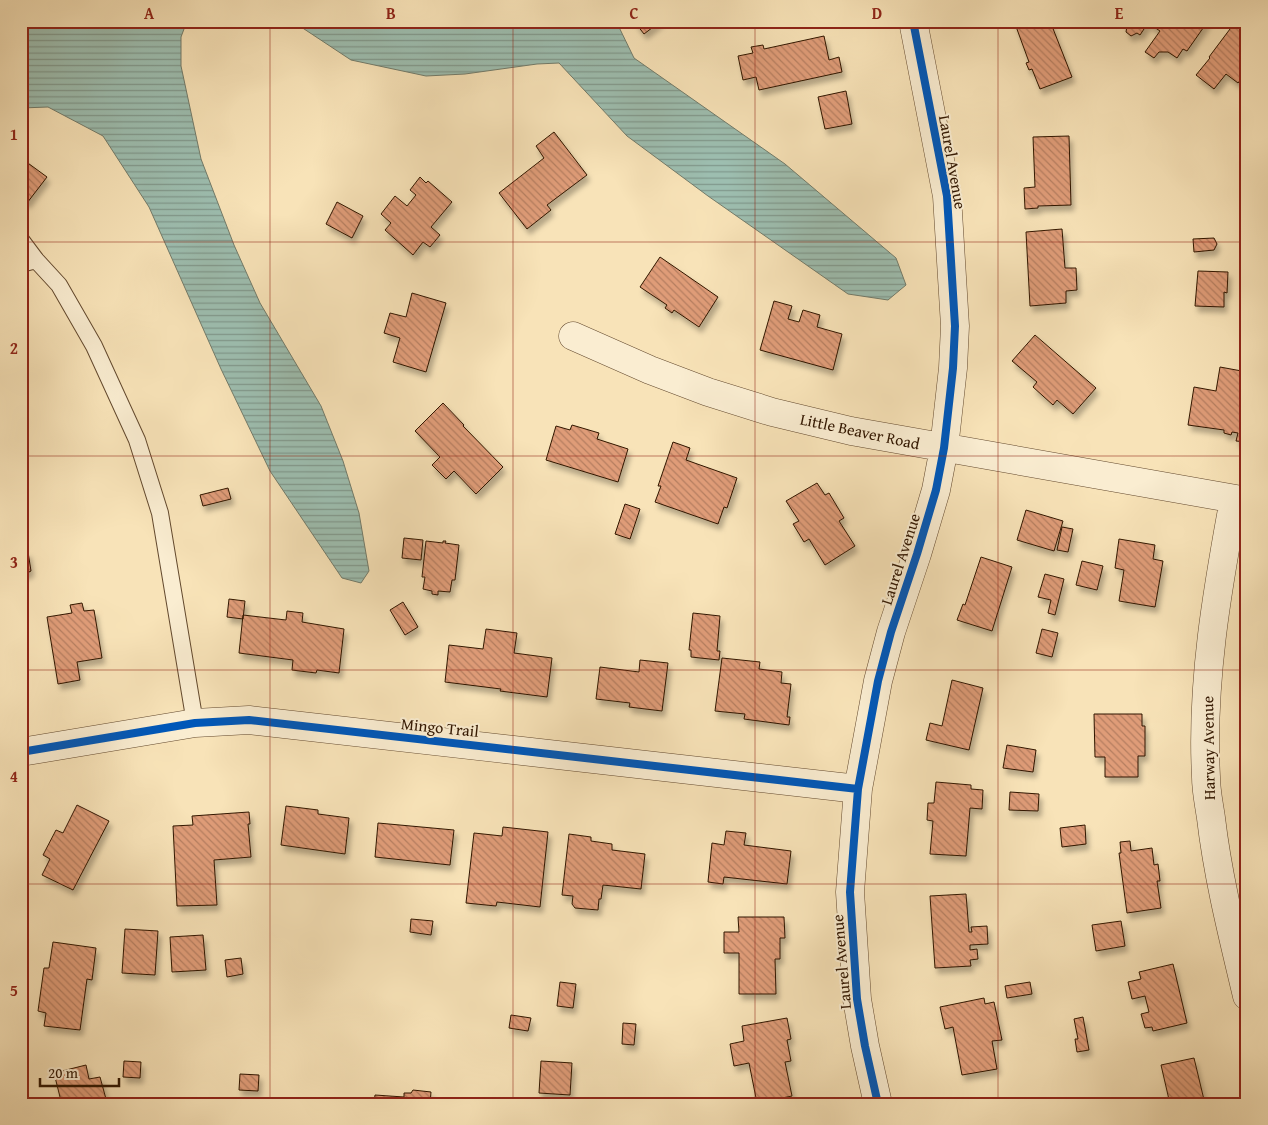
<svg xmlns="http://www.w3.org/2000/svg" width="1268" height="1125" font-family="'Gentium Book Plus',serif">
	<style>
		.water { fill: url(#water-rules); stroke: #727b6a }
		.building { fill: url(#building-back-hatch); stroke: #311600; filter: url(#shadow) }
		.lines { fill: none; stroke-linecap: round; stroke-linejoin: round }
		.lane-casing { stroke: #63492e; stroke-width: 18 }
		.street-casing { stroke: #63492e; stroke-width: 29 }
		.lane { stroke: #faedd1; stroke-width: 16 }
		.street { stroke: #faedd1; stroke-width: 28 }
		.cycleway-casing { stroke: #faedd1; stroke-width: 11 }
		.cycleway { stroke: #0057b8; stroke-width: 8 }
		.grid { fill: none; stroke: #8f2418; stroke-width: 1; stroke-opacity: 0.55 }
		.labels { text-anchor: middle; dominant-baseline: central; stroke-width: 4; stroke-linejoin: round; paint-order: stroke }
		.street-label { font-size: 16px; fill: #311600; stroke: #faedd1 }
		.neatline { fill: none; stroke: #8f2418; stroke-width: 2 }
		.grid-label { font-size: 16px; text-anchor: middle; font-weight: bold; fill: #8f2418 }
	</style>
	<defs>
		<pattern id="water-rules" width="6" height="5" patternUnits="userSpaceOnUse" patternTransform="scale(1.25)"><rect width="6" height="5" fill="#9dbeb0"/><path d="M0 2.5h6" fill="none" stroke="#81998d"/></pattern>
		<pattern id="building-back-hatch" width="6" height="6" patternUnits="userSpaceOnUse" patternTransform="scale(1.25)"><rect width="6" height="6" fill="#df9c78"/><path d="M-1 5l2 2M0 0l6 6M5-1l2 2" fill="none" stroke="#b57e60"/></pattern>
		<filter id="shadow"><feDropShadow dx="3" dy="5.5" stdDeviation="2.5" flood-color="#0004"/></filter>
	</defs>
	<rect width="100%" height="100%" fill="#f8e3b8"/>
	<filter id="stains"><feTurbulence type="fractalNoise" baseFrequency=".004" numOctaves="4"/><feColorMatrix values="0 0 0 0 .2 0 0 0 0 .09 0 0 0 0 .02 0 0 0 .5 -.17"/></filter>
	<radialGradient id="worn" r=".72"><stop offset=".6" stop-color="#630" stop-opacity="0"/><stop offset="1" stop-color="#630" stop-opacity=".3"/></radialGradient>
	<path class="water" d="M21,21H187L181,37V66L201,159L234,245L260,303L321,406L343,461L359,513L369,571L361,583L342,578L270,471L221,369L149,207L103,136L48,107L21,108Z
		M292,21H616L634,58L785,164L896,258L906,285L888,300L848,294L708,196L627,136L559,63L537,64L465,74L426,76L351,60Z"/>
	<path class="building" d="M634,21H661L644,34Z
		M1014,21H1050L1072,77L1040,89L1032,69L1029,70L1026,63L1029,62Z
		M1124,21H1208L1187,51L1183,49L1177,58L1168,52H1159L1154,58L1145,52L1160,31L1148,23L1140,35L1137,33L1131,36L1126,32L1127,26L1123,23Z
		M1236,21H1247V74L1246,73L1238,83L1226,74L1214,89L1196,75L1210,58L1209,57Z
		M824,36L829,60L839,57L842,72L759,90L756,77L743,80L738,56L753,53L751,47L763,45L764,49Z
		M846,91L852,124L825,129L818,97Z
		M554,132L587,175L547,205L551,210L527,229L499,193L544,158L536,146Z
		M1069,136L1071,205L1038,206V208L1025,209L1024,188L1035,187L1033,137Z
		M21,158L47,177L27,203L21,199Z
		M420,177L426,183L428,181L452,202L431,227L440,235L430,247L423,242L413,255L385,230L391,223L381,214L395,196L407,206L416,195L410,190Z
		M337,202L363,216L352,238L326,224Z
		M1062,229L1065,268H1076L1077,290L1066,291V303L1030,306L1026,232Z
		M1214,238L1217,244L1214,250L1194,252L1193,239Z
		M660,257L718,297L699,327L674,310L672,313L665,308L667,305L640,287Z
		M1198,271L1228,272L1227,293L1224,292V307L1195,306Z
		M412,293L446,303L426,372L393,362L400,338L384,333L390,313L406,317Z
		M774,301L792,306L788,319L799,322L803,310L820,315L817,327L842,334L833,370L760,350Z
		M1035,335L1096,388L1073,414L1057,400L1053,405L1033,387L1037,382L1012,361Z
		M1220,367L1247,372V442L1236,441L1238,433L1232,432L1231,435L1224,433V430L1188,425L1194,387L1216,391Z
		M443,403L464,425L463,426L503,467L476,494L454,471L446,479L432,465L440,457L415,431Z
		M572,425L599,433L597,439L628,449L618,482L546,460L556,426L570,430Z
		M673,442L690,448L686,460L737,478L727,508L724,507L718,524L655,502L661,486H658Z
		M817,483L825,495L829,493L844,518L839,521L855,546L825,565L809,539L804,542L793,524L799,521L786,501Z
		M228,488L231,499L203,506L200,495Z
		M625,504L640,509L630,539L615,534Z
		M1026,510L1063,521L1054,551L1017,540Z
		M1062,527L1073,529L1068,552L1057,550Z
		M404,538L423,540L421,560L402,558Z
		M1119,539L1155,545L1153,559L1163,561L1155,607L1119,601L1124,570L1115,568Z
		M426,541L443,543V541H446L445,543L459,545L455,580H452L450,592L438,591V595L432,594V591L423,589L425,577H422Z
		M28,552L31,571L25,574L21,573V553Z
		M981,557L1012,567L992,631L957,620L963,604L965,605Z
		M1082,561L1103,566L1097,590L1076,585Z
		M1045,574L1064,579L1055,615L1048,613L1051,600L1038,597Z
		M229,599L245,601L243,619L227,617Z
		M403,602L418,627L405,635L390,610Z
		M82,603L84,611L94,610L102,658L77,662L80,680L58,684L47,617L72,613L70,605Z
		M287,611L303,613L302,622L344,629L339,673L317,670L316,673L292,670L293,660L239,653L243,615L286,620Z
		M693,613L720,616L717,651H720L719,660L691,657V650H689Z
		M486,629L517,633L514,653L552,658L547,697L500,691L501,689L445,682L449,645L483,649Z
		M1042,629L1058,633L1052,657L1036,653Z
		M722,658L760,662L759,669L782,672L781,683L791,684L787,717H790L789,725L744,719L745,714L715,711Z
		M640,660L668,663L662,711L629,707L630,703L596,699L600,667L639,672Z
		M952,680L983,688L969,750L926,740L930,723L942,726Z
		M1094,714H1142V726H1145V756H1138V777H1105V757H1095Z
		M1007,745L1036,750L1033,772L1003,768Z
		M936,782L971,785V789L983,790L982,809L970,808L966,856L930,854L933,821L927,820L928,803H934Z
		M1010,792L1039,794L1038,811L1009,810Z
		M77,805L109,821L73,890L42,875L50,859L43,855L56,830L63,833Z
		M286,806L318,810V814L349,818L345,854L281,845Z
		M249,812L250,824H248L251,857L214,860L217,905L177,906L173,826L193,825L192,816Z
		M378,823L454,830L450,865L375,857Z
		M1085,825L1086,844L1062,847L1060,828Z
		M503,827L548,832L540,907L497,902L496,906L466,903L474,833L502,836Z
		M726,831L746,833L744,845L791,851L787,884L724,877L723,884L708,882L712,843L724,845Z
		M569,834L591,837V841L612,844V850L645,854L641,889L603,885L601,899H599L598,910L575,908L572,904L573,896L562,895Z
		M1130,841L1131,851L1152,848L1154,865L1158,864L1160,881H1157L1161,908L1127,913L1119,853H1121L1120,842Z
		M966,894L969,932H972L971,927L987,926L988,944L970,945V950L977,949L978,959L970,960L971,966L935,968L930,896Z
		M738,917H784L785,938H780V959H775L776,994H739V953H724V932H739Z
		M411,919L433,921L431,935L410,932Z
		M1121,921L1125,946L1096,951L1092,925Z
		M125,929L158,931L155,975L122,973Z
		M203,935L206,970L172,972L170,937Z
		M53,942L96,948L92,980L87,979L80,1030L44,1026L46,1013L38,1011L44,968H49Z
		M241,958L243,974L227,977L225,960Z
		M1173,964L1187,1023L1153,1031L1152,1027L1145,1028L1141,1014L1149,1012L1145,996L1132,999L1128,982L1141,979L1139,972Z
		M560,982L576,984L573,1008L557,1006Z
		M1030,982L1032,994L1007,998L1005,986Z
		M984,998L985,1004L994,1002L1002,1040L992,1041L997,1069L962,1075L953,1027L945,1029L940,1007Z
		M511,1015L531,1018L528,1031L509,1028Z
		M1083,1017L1089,1050L1077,1052L1075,1039H1078L1074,1019Z
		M787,1018L791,1039L787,1040L791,1061L785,1062L792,1096L757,1103L749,1063L734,1066L730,1044L744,1041L742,1026Z
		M623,1023L636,1024L634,1045L622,1044Z
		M1194,1058L1205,1104H1170L1161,1065Z
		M124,1061L141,1062L140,1078L123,1077Z
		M541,1061L572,1063L570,1095L539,1093Z
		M86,1065L89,1079L100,1077L106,1099L94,1102V1104H59L58,1101H61L54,1073Z
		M240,1074L259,1075L258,1091L239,1090Z
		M413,1090L431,1092L430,1104H374L375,1095L404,1097V1093H411Z
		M995,1098L996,1104H970Z"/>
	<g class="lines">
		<g class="lane-casing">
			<path id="lane" d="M21,240L36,260L59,285L94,346L137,440L160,513L195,723
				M21,264L36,260"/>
		</g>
		<g class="street-casing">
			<path id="street" d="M573,336L650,370L708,392L772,412L851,431L1247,501
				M1234,499C1217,591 1201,683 1206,777C1206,791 1209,804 1211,818C1218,878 1233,937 1247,996
				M21,752L195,723L249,720L858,789
				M878,1104L865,1046L857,999L850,892L858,789L878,681L891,632L917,554L936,490L944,448L953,368L955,326L947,196L913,21"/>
		</g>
		<use href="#lane" class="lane"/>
		<use href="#street" class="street"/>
		<g class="cycleway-casing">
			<path id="cycleway" d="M21,752L195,723L249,720L858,789
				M878,1104L865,1046L857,999L850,892L858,789L878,681L891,632L917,554L936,490L944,448L953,368L955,326L947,196L913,21"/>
		</g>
		<use href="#cycleway" class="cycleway"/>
	</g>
	<path class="grid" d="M270,21V1104M513,21V1104M755,21V1104M998,21V1104M21,242H1247M21,456H1247M21,670H1247M21,884H1247"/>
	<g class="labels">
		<g class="street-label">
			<text transform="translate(953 162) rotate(80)">Laurel Avenue</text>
			<text transform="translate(860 431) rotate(12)">Little Beaver Road</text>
			<text transform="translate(900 559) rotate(-72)">Laurel Avenue</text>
			<text transform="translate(440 727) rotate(6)">Mingo Trail</text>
			<text transform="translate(1208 748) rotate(-91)">Harway Avenue</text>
			<text transform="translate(841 962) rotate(-95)">Laurel Avenue</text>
		</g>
	</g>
	<rect width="1268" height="1125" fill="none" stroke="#f8e3b8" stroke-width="55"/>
	<path d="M40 1078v8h79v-8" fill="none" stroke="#311600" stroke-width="2.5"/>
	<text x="48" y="1078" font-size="15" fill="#311600" stroke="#faedd1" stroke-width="4" paint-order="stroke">20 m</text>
	<rect x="28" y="28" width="1212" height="1070" class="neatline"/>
	<g class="grid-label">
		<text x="149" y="19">A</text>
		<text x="391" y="19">B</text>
		<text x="634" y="19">C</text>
		<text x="877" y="19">D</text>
		<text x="1119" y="19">E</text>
		<text x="14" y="140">1</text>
		<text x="14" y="354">2</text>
		<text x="14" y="568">3</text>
		<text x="14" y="782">4</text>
		<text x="14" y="996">5</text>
	</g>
	<rect width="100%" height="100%" filter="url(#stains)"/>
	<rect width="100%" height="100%" fill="url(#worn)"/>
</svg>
